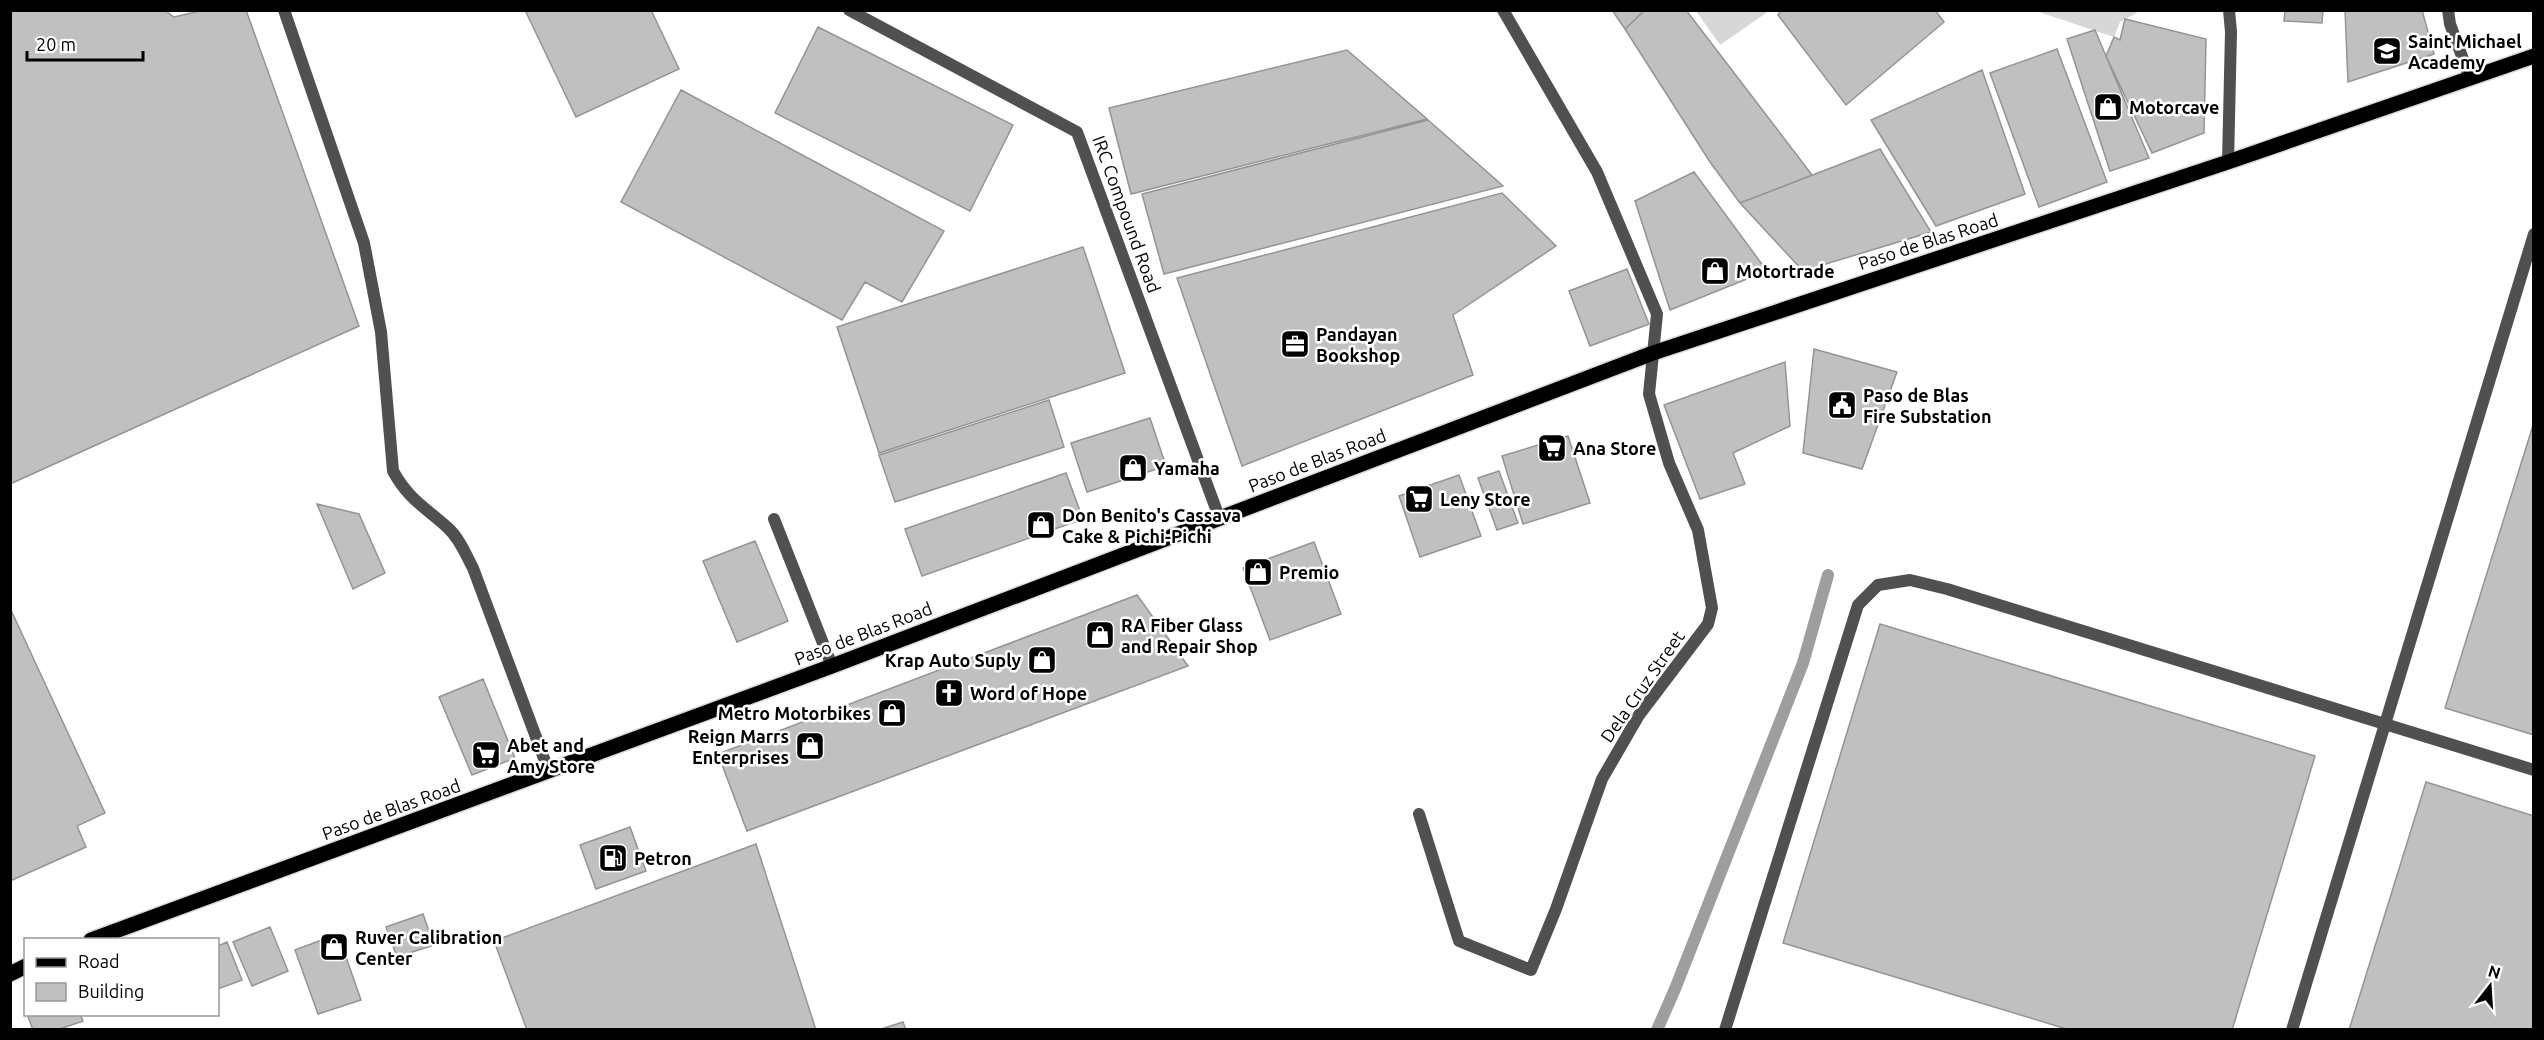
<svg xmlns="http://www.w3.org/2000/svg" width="2544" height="1040" font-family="Ubuntu,sans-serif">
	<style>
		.green { fill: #d7d7d7 }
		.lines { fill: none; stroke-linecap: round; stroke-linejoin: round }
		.stream { stroke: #9e9e9e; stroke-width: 12 }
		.building { fill: #c0c0c0; stroke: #949494; stroke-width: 1.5 }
		.primary-casing { stroke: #dbdbdb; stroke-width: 18 }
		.service { stroke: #505050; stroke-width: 12 }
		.minor { stroke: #505050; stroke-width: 12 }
		.primary { stroke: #000; stroke-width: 15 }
		.labels { text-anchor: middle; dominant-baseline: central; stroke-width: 5; stroke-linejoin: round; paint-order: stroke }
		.poi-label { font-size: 18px; font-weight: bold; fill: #000; stroke: #fff; text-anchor: start }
		.street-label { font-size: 18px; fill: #000; stroke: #fff }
	</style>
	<rect width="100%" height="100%" fill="#fff"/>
	<path class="green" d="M1696,11H1769L1720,45Z
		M2036,11H2140L2120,22L2114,37Z"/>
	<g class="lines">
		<path class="stream" d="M1657,1030L1675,989L1803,663L1828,575"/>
	</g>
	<path class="building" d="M10,10H164L174,17L204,10H246L359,326L10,484Z
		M525,10H651L679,69L576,117Z
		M1612,10H1645L1625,29Z
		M1645,10H1686L1812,175L1740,203L1710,162L1625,29Z
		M1781,10H1935L1944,22L1846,105L1778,15Z
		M2285,10H2323L2322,23L2284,21Z
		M2345,10H2422L2434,54L2348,82Z
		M2125,19L2206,39L2204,133L2152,153L2106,56L2114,37L2120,40Z
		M818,27L1013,125L970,211L775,113Z
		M2095,30L2149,158L2110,171L2067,39Z
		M2057,49L2107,182L2039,207L1990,73Z
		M1347,50L1427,119L1131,194L1109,108Z
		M1982,70L2025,194L1936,226L1871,120Z
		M681,90L944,231L902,302L865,282L842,320L621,202Z
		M1428,120L1503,186L1164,274L1142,194Z
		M1880,149L1931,232L1803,271L1740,203Z
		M1694,172L1767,271L1670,310L1635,201Z
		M1502,193L1556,246L1453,315L1473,375L1242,466L1177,278Z
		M1083,247L1125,373L879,453L837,327Z
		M1627,269L1649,324L1590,346L1569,291Z
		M1814,349L1897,372L1862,469L1803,453Z
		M1785,362L1790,426L1733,453L1745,484L1700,499L1664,405Z
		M1049,400L1064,447L895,502L879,455Z
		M1150,418L1166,466L1087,492L1071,443Z
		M2534,422V735L2445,708Z
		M1568,436L1590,503L1523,524L1502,456Z
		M1499,471L1518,523L1497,530L1478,478Z
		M1066,473L1083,519L922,576L905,529Z
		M1459,475L1481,536L1420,557L1399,496Z
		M317,504L359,514L385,573L353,589Z
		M755,541L788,621L737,642L703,561Z
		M1314,542L1341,614L1270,640L1243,568Z
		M1137,595L1188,666L747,831L718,754Z
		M10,608L105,813L77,826L86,847L10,881Z
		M1880,624L2315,756L2232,1030H2070L1783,943Z
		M483,679L515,758L472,775L439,697Z
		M2426,782L2534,816V1030H2349Z
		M630,827L646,871L596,889L580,845Z
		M756,844L816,1030H527L494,941Z
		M423,914L434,945L397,957L386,927Z
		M270,927L288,971L252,986L233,942Z
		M338,934L361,1000L318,1014L295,950Z
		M227,942L242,980L218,989V946Z
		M27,1014H80L83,1021L57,1030H33Z
		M903,1022L906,1030H878Z"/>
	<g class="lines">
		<g class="primary-casing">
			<path id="primary" d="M91,940L832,666L1653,353L2228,162L2534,56
				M10,974L26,966"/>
		</g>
		<path class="service" d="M284,10L364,243L381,332L393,471C409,500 425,507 448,528C460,539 466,555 473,568L549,772
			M2448,10L2450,24L2470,78
			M1725,1030L1858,605L1878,585L1910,580L1947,589L2534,770
			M2292,1030L2534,234"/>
		<path class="minor" d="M849,10L1077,132L1219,517
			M2228,162L2231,32L2229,10
			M774,519L832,666
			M1419,814L1459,941L1531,970L1556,909L1602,779L1639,715L1708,624L1712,608L1698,530L1669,463L1649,394L1657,314L1597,172L1503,10"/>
		<use href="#primary" class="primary"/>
	</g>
	<defs>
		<g id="school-square" transform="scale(1.5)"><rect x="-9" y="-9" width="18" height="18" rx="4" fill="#000" stroke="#fff"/><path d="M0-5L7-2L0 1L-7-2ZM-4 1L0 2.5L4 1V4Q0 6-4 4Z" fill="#fff"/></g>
		<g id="shop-square" transform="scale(1.5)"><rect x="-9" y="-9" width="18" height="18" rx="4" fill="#000" stroke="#fff"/><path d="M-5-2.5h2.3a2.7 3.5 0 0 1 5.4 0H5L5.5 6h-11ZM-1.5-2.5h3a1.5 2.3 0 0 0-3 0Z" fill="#fff"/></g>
		<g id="office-square" transform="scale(1.5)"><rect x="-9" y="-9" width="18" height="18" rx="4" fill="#000" stroke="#fff"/><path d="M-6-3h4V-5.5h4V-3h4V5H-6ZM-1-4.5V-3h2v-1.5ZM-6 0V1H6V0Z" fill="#fff"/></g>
		<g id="civic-square" transform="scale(1.5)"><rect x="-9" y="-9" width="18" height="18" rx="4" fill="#000" stroke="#fff"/><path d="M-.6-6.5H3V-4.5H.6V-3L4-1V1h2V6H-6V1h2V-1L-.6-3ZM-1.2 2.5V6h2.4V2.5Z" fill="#fff"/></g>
		<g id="supermarket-square" transform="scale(1.5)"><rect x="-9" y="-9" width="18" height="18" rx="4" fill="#000" stroke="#fff"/><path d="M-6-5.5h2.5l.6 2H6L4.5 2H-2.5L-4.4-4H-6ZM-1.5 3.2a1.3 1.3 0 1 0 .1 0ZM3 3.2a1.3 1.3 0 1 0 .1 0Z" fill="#fff"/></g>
		<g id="church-square" transform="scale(1.5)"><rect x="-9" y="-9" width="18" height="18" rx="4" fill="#000" stroke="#fff"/><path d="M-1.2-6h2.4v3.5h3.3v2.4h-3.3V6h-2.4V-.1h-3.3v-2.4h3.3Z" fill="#fff"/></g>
		<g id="fuel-square" transform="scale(1.5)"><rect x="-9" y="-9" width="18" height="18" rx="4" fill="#000" stroke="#fff"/><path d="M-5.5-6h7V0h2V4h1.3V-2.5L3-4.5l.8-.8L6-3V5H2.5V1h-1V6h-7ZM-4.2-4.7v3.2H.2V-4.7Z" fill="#fff"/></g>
	</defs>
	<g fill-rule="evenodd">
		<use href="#school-square" x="2387" y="51"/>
		<use href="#shop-square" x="2108" y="107"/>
		<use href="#shop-square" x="1715" y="271"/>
		<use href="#office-square" x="1295" y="344"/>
		<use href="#civic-square" x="1842" y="405"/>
		<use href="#supermarket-square" x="1552" y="448"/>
		<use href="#shop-square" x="1133" y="468"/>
		<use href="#supermarket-square" x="1419" y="499"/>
		<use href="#shop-square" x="1041" y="525"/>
		<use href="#shop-square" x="1258" y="572"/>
		<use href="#shop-square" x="1100" y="635"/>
		<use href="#shop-square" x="1042" y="660"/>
		<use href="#church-square" x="949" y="693"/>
		<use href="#shop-square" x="892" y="713"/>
		<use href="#shop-square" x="810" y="746"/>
		<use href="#supermarket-square" x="486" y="755"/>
		<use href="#fuel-square" x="613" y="858"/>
		<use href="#shop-square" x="334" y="947"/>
	</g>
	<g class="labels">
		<g class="poi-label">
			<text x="2408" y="41">Saint Michael<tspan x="2408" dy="21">Academy</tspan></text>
			<text x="2129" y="107">Motorcave</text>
			<text x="1736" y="271">Motortrade</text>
			<text x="1316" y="334">Pandayan<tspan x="1316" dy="21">Bookshop</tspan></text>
			<text x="1863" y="395">Paso de Blas<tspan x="1863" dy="21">Fire Substation</tspan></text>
			<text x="1573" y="448">Ana Store</text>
			<text x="1154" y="468">Yamaha</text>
			<text x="1440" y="499">Leny Store</text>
			<text x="1062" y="515">Don Benito's Cassava<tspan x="1062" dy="21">Cake &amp; Pichi-Pichi</tspan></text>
			<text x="1279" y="572">Premio</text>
			<text x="1121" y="625">RA Fiber Glass<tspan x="1121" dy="21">and Repair Shop</tspan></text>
			<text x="1021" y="660" text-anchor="end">Krap Auto Suply</text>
			<text x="970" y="693">Word of Hope</text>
			<text x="871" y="713" text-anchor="end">Metro Motorbikes</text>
			<text x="789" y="736" text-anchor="end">Reign Marrs<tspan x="789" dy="21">Enterprises</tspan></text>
			<text x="507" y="745">Abet and<tspan x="507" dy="21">Amy Store</tspan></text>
			<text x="634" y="858">Petron</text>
			<text x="355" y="937">Ruver Calibration<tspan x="355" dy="21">Center</tspan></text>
		</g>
		<g class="street-label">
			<text transform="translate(1127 214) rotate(70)">IRC Compound Road</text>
			<text transform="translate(1928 241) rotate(-18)">Paso de Blas Road</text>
			<text transform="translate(1317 460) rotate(-21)">Paso de Blas Road</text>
			<text transform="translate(863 633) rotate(-21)">Paso de Blas Road</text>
			<text transform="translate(1642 686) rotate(-55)">Dela Cruz Street</text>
			<text transform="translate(391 809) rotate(-20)">Paso de Blas Road</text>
		</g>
	</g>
	<rect width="2544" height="1040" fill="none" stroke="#000000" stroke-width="24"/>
	<rect x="24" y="938" width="195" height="78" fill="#ffffff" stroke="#999999" stroke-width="1.5"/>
	<rect x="36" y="958" width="30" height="9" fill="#000000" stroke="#999999" stroke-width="1.5"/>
	<text x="78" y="968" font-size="18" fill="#000000">Road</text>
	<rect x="36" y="983" width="30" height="18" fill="#c0c0c0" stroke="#999999" stroke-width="1.5"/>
	<text x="78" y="998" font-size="18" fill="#000000">Building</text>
	<g transform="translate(2490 986) rotate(17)" stroke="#ffffff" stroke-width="4.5" paint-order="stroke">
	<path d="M0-4.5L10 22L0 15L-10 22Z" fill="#000000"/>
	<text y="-9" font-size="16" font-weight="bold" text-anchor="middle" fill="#000000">N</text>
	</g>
	<path d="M27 51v9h116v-9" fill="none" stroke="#000000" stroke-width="3"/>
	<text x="36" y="51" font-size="18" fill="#000000" stroke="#ffffff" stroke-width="4.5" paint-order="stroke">20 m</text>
</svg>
